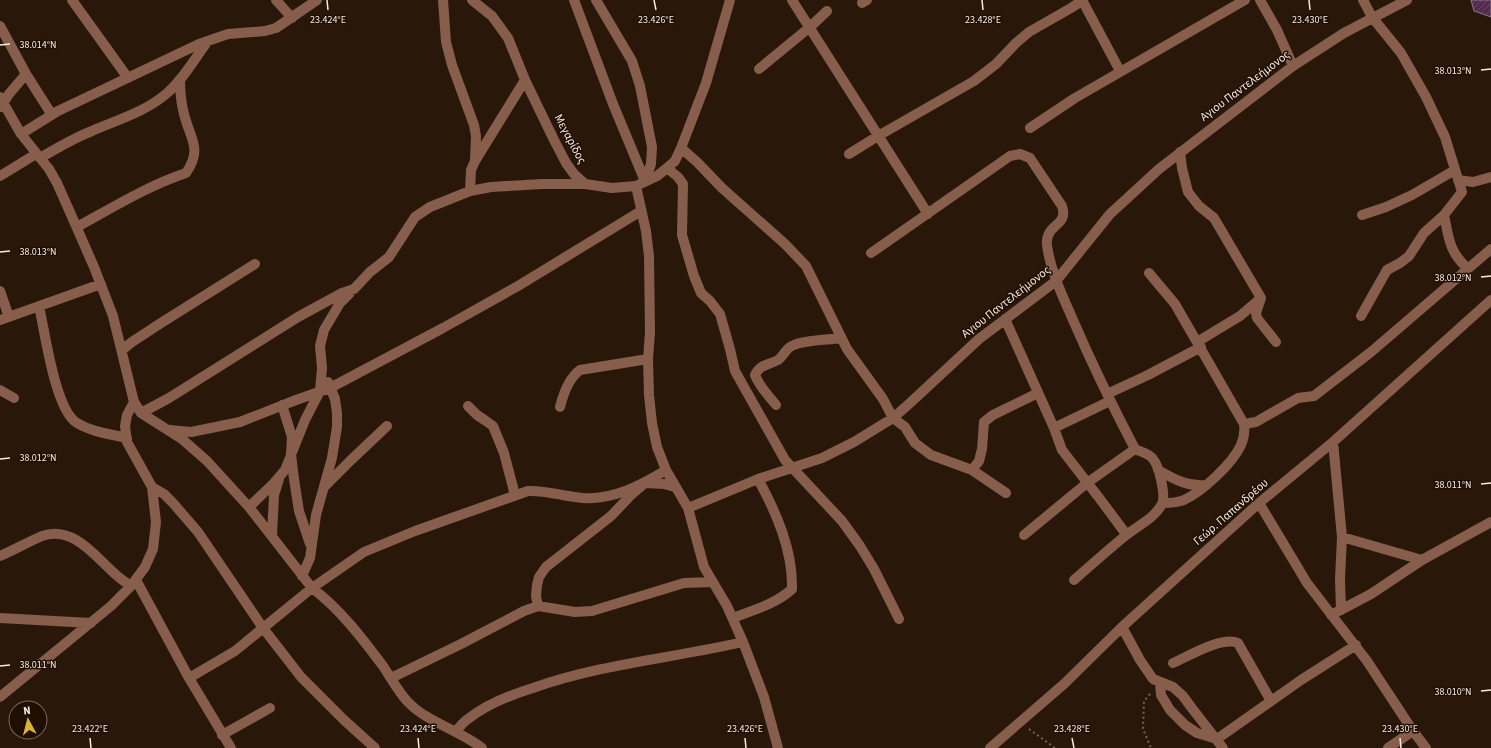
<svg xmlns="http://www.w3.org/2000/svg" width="1491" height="748" font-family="'Source Sans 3',sans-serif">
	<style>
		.building { fill: url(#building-hatch); stroke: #8c7788 }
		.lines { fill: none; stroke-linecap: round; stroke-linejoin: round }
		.path { stroke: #726356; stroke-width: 2; stroke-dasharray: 2 3; stroke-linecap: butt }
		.street { stroke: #875d4c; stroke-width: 10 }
		.ticks { fill: none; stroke: #f8ece3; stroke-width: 1.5 }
		.labels { text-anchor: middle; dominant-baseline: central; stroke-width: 3; stroke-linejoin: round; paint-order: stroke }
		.street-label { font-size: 12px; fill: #f8ece3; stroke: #1f0f03 }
		.ticks-label { font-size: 10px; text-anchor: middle; fill: #f8ece3; stroke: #1f0f03; stroke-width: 3; stroke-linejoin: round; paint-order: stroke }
	</style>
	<defs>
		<pattern id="building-hatch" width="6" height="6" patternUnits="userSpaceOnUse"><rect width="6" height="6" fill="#522a4d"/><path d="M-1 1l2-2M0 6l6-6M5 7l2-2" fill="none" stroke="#6c4966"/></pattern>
	</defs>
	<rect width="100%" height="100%" fill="#29180a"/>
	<path class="building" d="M1471,0H1491V17L1474,11Z"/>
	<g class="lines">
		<path class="path" d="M1150,694L1144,701L1143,729L1151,748
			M1029,729L1055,748"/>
		<path class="street" d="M72,0L128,78
			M276,0L292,18
			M443,0L446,42L452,65L474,125L476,136L475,161
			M472,0L492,16L508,38L525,80L554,140L566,163L574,174L585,184L612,188L636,186L657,176L667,168L675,161L681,148L706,83L730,0
			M574,0L613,104L645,181
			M596,0L632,61L640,86L652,147L651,164L645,181
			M792,0L928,214
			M1082,0L1120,71
			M1260,0L1277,30L1293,66
			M862,3L867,0
			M0,26L26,74L52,115
			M759,69L810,27L827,11
			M0,97L21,134L49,169L57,183L69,210L94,267L113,316L134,402L141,413L182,439L207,461L249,507L312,588C340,609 362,638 383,666C391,678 398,691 407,701C426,722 459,730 482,748
			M1,107L9,94L26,74
			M1030,128L1075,98L1245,0
			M21,134L58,111L199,44L228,34L265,31L276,28L317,0
			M681,148L697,162L722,188L785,244L806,266L847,349L883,399L893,418L905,427L915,443L931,455L972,470L1006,493
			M1180,152L1182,168L1188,192L1199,206L1214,218L1261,298L1256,313L1257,318L1276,342
			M849,154L878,136L974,81L996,64L1016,43L1029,32L1071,8L1083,0
			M40,158C57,148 74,138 92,131C117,120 145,112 166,94C183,80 195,58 208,41
			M667,168L678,177L683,184L682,235L694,276L701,293L710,301L720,314L730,349L735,371L785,460L842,521L860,546L874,569L899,619
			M0,176L36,154
			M1458,180L1473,182L1491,177
			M636,186L646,231L649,256L650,332L648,359L649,395L652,423L657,447L666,470L688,508L704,567L727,606L743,642L764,697L778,748
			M470,191L471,170L475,161L525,80
			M1362,215L1386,207L1412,195L1455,170
			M1444,215C1449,239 1449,251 1467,268
			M77,227C112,208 147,186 186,173C203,148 190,139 184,114C181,103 180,91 180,79
			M871,253L1010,156L1020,154L1030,158L1062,206C1069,227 1045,223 1047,245C1050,270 1063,297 1073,320C1092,364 1113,407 1135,449L1087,483L1024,535
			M1149,273L1175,304L1244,424C1245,431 1244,438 1241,445C1233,463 1202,492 1184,500C1177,503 1170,503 1163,503
			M0,291L9,317
			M39,306C45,332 55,410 77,423C92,432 110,434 127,438
			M1361,316L1387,270L1400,263L1409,256L1424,233L1444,215L1462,192L1445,137L1426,97L1401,53L1372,17L1363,0
			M1005,319L1054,428L1062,450L1100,499L1126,534
			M0,320L101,284
			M1197,342L1240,316L1261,298
			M122,350L132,342L161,323L255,264
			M0,390L14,398
			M1107,394L1148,375L1201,347
			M282,405L292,437L291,454L294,479L299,511L310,544
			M776,405C768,395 759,386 755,375C760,364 769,365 778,360C784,356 786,347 794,345C805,340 828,340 841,338
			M468,406L477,415L486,421L493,426L504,453L515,495
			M560,407C563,395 569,378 580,370L648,359
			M141,413L169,398L298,317L342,293L354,289L370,272L389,257L415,217L430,207L470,191L491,187L542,184H585
			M1244,424L1256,422L1298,398L1314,396L1371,352L1491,249
			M1054,428L1110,401
			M170,430L191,432L240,422L296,400L330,388L443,328L518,286L641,211
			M1333,442L1342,537L1340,579L1341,610
			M972,470L979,461L982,449L984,422L993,415L1038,393
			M1158,470C1174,479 1188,487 1206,485
			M325,486L351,460L387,426
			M152,487L164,494L173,503L198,532L263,628L301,677L344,720L375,748
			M1259,503L1307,583L1367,661L1413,731L1426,748
			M249,507L273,484L285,470L305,420L320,391L322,368L320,346L324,330L340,303L350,293
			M688,508L758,479L822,458L854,442L893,418L910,403L979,339L1056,281L1110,214L1159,169L1293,66L1344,33L1407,0
			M272,536L274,495L279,479
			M1342,537L1422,560
			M0,556C14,550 28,542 42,536C72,525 94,555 114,573C119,578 125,582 131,586
			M302,576L310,558L316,515L332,458L337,427V413L335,399L328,382
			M136,580L189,678L231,748
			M1074,580C1091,565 1108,550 1125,536C1137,526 1155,518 1162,504C1166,495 1159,466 1153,459C1149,453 1141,452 1135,449
			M538,606L536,596L537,585L539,577L546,567L611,516L631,495L645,483L664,484L675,487
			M1331,615L1371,594L1422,560L1491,522
			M0,618L91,623
			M733,618C753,610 776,604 792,589C793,550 776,512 758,479
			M1122,627L1140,660L1153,679L1173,687L1183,696L1191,707L1223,748
			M1173,663C1189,656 1222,636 1238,643L1271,701
			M189,678L235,651L312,588L364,552L415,531L528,491C547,490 564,497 583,498C613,500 642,485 666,470
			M391,678L461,644L524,611L538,606L575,612L592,611L684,583L713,582
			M1160,683L1161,695L1170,710L1185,725L1197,733L1217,739L1301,680L1356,645
			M0,697L111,606L131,586L145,567L153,549L156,522L152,487L127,442L125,426L127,415L134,402
			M455,732C459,728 463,722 468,719C487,704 510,695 533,688C601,664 673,658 743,642
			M222,735L270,708
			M990,748L1064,684L1122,627L1259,503L1333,442L1491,300
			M1388,748L1413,731"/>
	</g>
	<path class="ticks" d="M327,0L328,10M654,0L656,10M982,0L983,10M1309,0L1310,10M0,45L10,44M1481,70L1491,69M0,252L10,251M1481,277L1491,276M0,459L10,458M1481,484L1491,483M0,666L10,665M1481,691L1491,690M90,738L91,748M418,738L419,748M745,738L746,748M1072,738L1074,748M1400,738L1401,748"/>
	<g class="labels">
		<g class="street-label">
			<text transform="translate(1245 86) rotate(-37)">Αγιου Παντελεήμονος</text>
			<text transform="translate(570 139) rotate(62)">Μεγαρίδος</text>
			<text transform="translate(1006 302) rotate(-38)">Αγιου Παντελεήμονος</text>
			<text transform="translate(1231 512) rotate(-41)">Γεώρ. Παπανδρέου</text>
		</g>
	</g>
	<g class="ticks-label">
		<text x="328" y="23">23.424°E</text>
		<text x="656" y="23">23.426°E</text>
		<text x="983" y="23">23.428°E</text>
		<text x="1310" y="23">23.430°E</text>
		<text x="38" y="48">38.014°N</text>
		<text x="1453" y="74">38.013°N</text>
		<text x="38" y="255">38.013°N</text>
		<text x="1453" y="281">38.012°N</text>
		<text x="38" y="461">38.012°N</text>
		<text x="1453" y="488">38.011°N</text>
		<text x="38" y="668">38.011°N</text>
		<text x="1453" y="695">38.010°N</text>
		<text x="90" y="732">23.422°E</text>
		<text x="418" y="732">23.424°E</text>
		<text x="745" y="732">23.426°E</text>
		<text x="1072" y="732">23.428°E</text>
		<text x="1400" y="732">23.430°E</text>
	</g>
	<g transform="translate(28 720) rotate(353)"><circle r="19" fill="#1f0f03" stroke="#76675d"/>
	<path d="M0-3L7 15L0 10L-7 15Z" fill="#d6b534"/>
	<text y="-6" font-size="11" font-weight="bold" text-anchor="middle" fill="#f8ece3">N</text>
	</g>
</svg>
